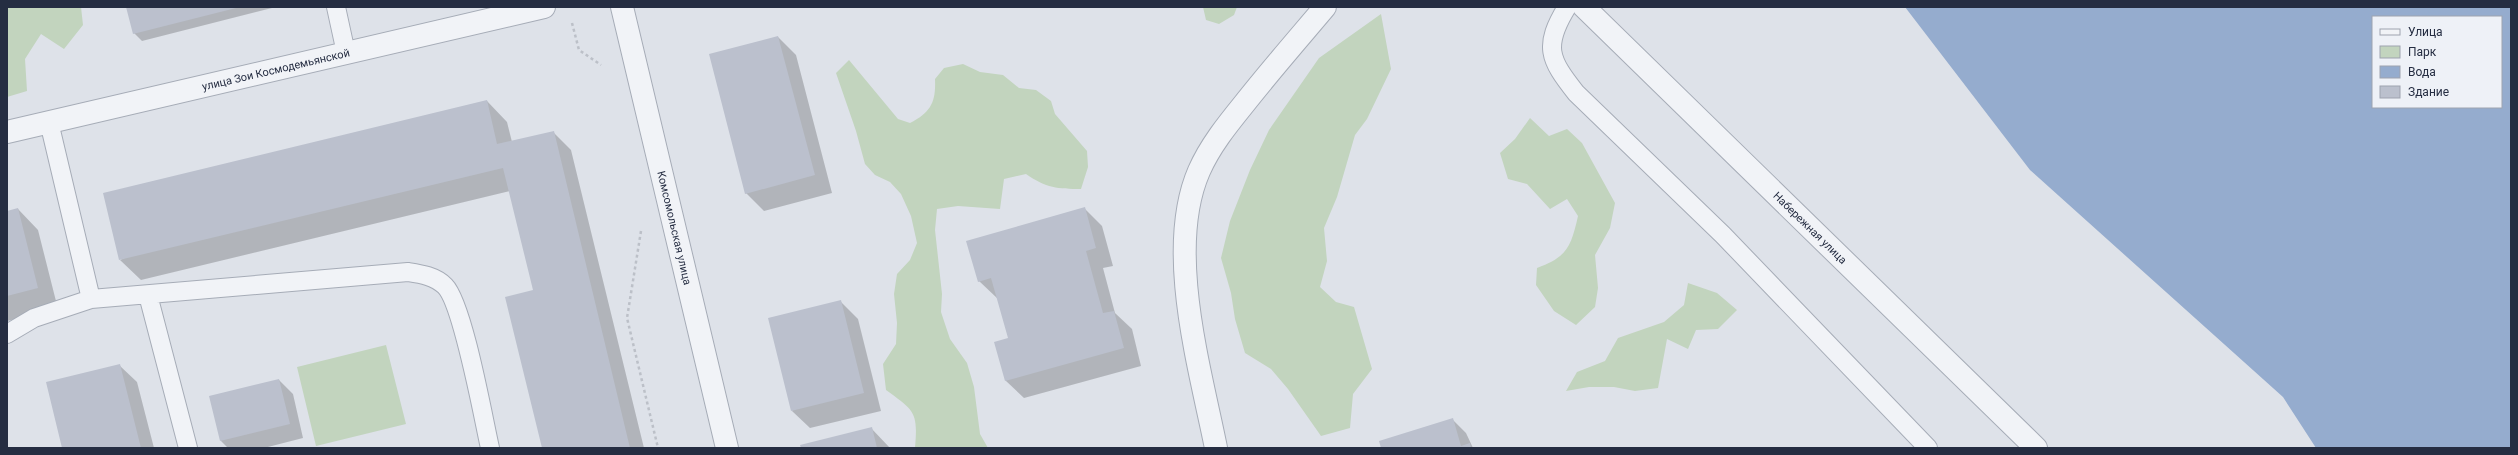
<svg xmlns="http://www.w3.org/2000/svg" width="2518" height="455" font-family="Roboto,sans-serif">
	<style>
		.green { fill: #c2d4be }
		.water { fill: #95acce; fill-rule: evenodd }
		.shadow { fill: #0003 }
		.building { fill: #bbc0cd }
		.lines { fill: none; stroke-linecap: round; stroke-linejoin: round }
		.service-casing { stroke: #a6acb7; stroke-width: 20 }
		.minor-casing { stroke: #a6acb7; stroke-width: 24 }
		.tertiary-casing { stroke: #a6acb7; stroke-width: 24 }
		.path { stroke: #bcc0c8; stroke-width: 2.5; stroke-dasharray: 3 3; stroke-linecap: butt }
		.service { stroke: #f1f3f7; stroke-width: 18 }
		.minor { stroke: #f1f3f7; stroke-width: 22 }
		.tertiary { stroke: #f1f3f7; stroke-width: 22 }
		.labels { text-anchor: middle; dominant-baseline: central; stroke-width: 3; stroke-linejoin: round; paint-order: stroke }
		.street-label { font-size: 11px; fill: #252d42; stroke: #eef1f7 }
	</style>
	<rect width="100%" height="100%" fill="#dee2e9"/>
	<path class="green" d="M7,7H81L83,25L64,49L41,34L25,59L27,91L7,97Z
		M1203,7H1237L1234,15L1219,24L1206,20Z
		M1381,14L1391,69L1367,119L1355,135L1337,197L1324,228L1327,261L1320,287L1336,302L1354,307L1372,369L1353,394L1350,428L1321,436L1288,389L1271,369L1245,353L1235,319L1231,293L1221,258L1230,221L1250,170L1269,130L1319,58Z
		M849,60L898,119L910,123C931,112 936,102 935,79L944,68L963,64L980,72L1003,75L1019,88L1036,90L1051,101L1055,114L1087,151L1088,167L1081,189C1058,189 1046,188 1026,174L1004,179L1000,209L958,206L937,209L935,230L942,294L941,312L950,339L967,363L974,387L980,434L988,448H915C918,412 915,411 886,390L883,364L896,344L897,323L894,294L897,274L910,260L917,243L911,216L901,194L890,182L875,175L865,164L856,131L836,73Z
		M1530,118L1549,136L1567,129L1582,143L1615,203L1610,228L1595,255L1598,288L1595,307L1576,325L1554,311L1536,285L1537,268C1567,257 1571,247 1578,216L1567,199L1550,209L1527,184L1508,179L1500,153L1515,139Z
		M1688,283L1717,293L1737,310L1718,329L1696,330L1688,349L1667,339L1658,388L1635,391L1614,387H1589L1566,391L1577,372L1605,361L1618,338L1664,322L1684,305Z
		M386,345L406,424L316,446L297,367Z"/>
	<path class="water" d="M1905,7H2511V448H2316L2283,397L2030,170ZM2373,17H2501V107H2373Z"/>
	<path class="shadow" d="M127,7H276L142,41L134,33Z
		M778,37L796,55L832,193L764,211L746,193Z
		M487,101L507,122L512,142L553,132L571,150L644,448H543L535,290L510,191L141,280L120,260Z
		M18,209L38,230L58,309L7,321V212Z
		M1085,209L1102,226L1113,266L1103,268L1115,313L1132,329L1141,366L1024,398L1006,381L995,343L1009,339L998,299L979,281Z
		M840,301L858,319L881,411L810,428L792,411Z
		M119,365L137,382L154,448H63Z
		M279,380L293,394L303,438L264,448H228L221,441L210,397Z
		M1452,419L1466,433L1473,448H1382Z
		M871,428L890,448H802Z"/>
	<path class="building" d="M126,7H236V8L133,34Z
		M778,36L815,175L745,194L709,54Z
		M487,100L497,144L554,131L630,448H542L505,297L533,290L503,168L119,260L103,193Z
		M1085,207L1096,248L1086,251L1103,313L1114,311L1124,348L1005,381L994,342L1008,338L991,278L978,282L966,241Z
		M18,208L38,288L7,296V211Z
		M841,300L864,393L791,411L768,318Z
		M120,364L141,448H62L46,382Z
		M279,379L290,424L220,441L209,396Z
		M1453,418L1461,446L1470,443L1471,448H1381L1379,441Z
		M872,427L877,448H801L800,445Z"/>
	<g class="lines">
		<g class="service-casing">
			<path id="service" d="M336,7L346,53
				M1567,7C1543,46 1549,59 1576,93L1723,235L1928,448
				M49,122L91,299
				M148,295L188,448
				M7,334L34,318L91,299L408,272C421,274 435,276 445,286C463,304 483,417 490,448"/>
		</g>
		<g class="minor-casing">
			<g id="minor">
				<path id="s1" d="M1584,7L2036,448"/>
				<path d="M1216,448C1200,368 1165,249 1199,171C1210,146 1227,125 1244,104C1270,71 1298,39 1325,7"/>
			</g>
		</g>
		<g class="tertiary-casing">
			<g id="tertiary">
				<path id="s2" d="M622,7L727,448"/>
				<path id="s3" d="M7,132L544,7"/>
			</g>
		</g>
		<path class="path" d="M572,23L579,50L601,65
			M641,231L627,318L658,448"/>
		<use href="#service" class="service"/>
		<use href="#minor" class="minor"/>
		<use href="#tertiary" class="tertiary"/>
	</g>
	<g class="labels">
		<g class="street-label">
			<text stroke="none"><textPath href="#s3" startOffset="276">улица Зои Космодемьянской</textPath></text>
			<text stroke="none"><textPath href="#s1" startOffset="316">Набережная улица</textPath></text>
			<text stroke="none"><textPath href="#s2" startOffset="227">Комсомольская улица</textPath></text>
		</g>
	</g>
	<rect width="2518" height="455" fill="none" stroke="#252d42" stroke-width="16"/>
	<rect x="2372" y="16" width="130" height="92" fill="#eef1f7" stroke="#9ea3af"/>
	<rect x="2380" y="29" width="20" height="6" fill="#f1f3f7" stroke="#9ea3af"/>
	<text x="2408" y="36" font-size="12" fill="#252d42">Улица</text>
	<rect x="2380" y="46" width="20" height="12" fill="#c2d4be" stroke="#9ea3af"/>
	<text x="2408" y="56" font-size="12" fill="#252d42">Парк</text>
	<rect x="2380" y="66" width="20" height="12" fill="#95acce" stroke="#9ea3af"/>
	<text x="2408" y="76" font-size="12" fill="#252d42">Вода</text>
	<rect x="2380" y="86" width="20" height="12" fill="#bbc0cd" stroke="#9ea3af"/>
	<text x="2408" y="96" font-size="12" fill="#252d42">Здание</text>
</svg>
